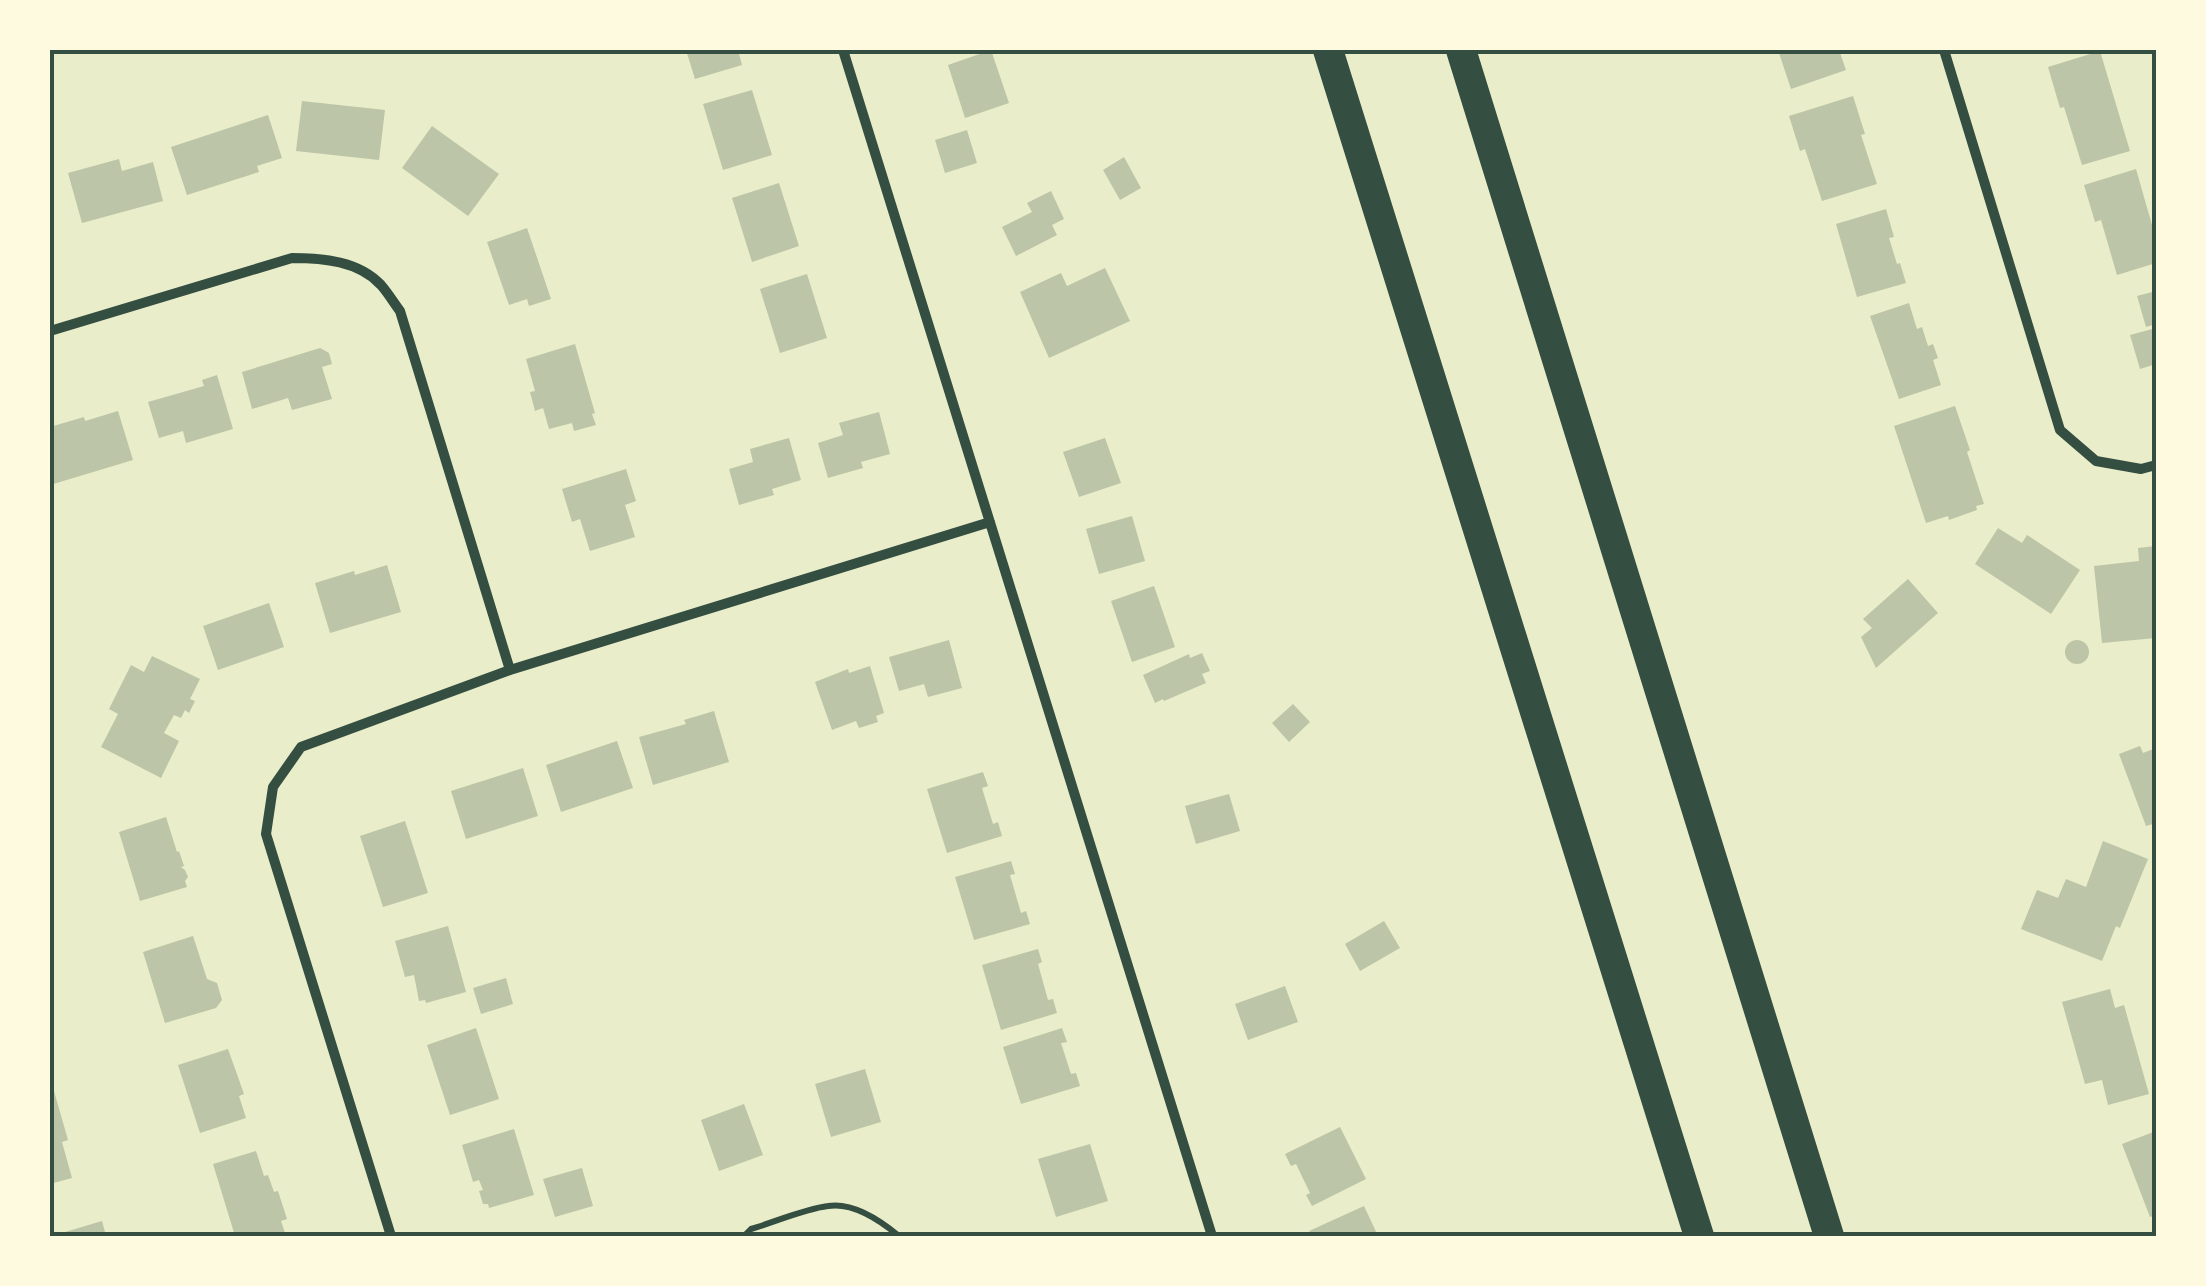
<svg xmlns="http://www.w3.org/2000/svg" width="2206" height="1286" font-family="'Public Sans',sans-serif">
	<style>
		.building { fill: #bcc5a7 }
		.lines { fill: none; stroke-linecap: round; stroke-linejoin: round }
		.path { stroke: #344e41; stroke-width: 6 }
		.minor { stroke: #344e41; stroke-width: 10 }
		.motorway { stroke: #344e41; stroke-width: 30 }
		.neatline { fill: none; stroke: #344e41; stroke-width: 4 }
	</style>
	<rect width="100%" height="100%" fill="#e9edc9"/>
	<path class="building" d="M686,50H738L742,65L695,79Z
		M991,50L1009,103L965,118L948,65Z
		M1778,50H1839L1846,70L1791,89Z
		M2100,51L2130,151L2082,165L2064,107L2060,108L2048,67Z
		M752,90L772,155L723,170L703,104Z
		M1853,96L1865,134L1861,135L1877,184L1822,201L1805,149L1800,151L1789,116Z
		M302,101L385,110L379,160L296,151Z
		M268,115L282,158L257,166L259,172L187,195L171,147Z
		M432,126L499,174L468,216L402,168Z
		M967,130L977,163L945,173L935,140Z
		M1124,157L1141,188L1120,200L1103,170Z
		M119,159L122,171L153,162L163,201L82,223L68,173Z
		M2136,169L2156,239V263L2117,275L2101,220L2095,222L2084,185Z
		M779,183L799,246L752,262L732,198Z
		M1051,191L1064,219L1052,225L1057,235L1016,256L1002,227L1032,212L1027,203Z
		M1886,209L1894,237L1889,238L1897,264L1900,263L1906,283L1857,297L1836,224Z
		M527,228L551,299L529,306L527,299L509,305L487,242Z
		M1105,268L1130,321L1049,358L1020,292L1061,273L1067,286Z
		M807,274L827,338L780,353L760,289Z
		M2156,291V324L2146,327L2137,296Z
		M1909,303L1917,329L1922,327L1928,346L1933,344L1938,358L1933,360L1941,385L1899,399L1870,316Z
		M2156,328V364L2140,369L2130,335Z
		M575,344L595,413L592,414L596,425L574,431L572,423L549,429L543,408L535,411L530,392L535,391L526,359Z
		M320,348L329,353L332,364L322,367L332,399L292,410L288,398L252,409L242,372Z
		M217,375L233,429L186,443L183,431L159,438L148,402L204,386L202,380Z
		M1955,406L1970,450L1967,452L1984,504L1976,506L1977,510L1949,520L1948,516L1926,523L1894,426Z
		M118,411L133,460L50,485V427L84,417L85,421Z
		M879,412L890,454L861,462L863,468L828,478L818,443L843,435L839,423Z
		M789,438L801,480L772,489L774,495L739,505L729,469L753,462L750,449Z
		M1105,438L1121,483L1079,497L1063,452Z
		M626,469L636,501L625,505L635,537L590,551L580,519L572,522L562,489Z
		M1132,516L1145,561L1099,574L1086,529Z
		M1998,528L2022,543L2027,535L2080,570L2051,614L1975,564Z
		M2156,546V638L2102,643L2094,566L2139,561L2138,548Z
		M387,565L401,612L330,633L315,583L354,571L355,575Z
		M1908,579L1938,613L1876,668L1861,637L1872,628L1863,619Z
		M1154,586L1175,647L1132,662L1111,601Z
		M269,603L284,647L218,670L203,626Z
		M2065 652a12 12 0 1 1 24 0a12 12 0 1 1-24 0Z
		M949,640L962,688L928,697L924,684L899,691L889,657Z
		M1202,653L1210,671L1202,674L1206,683L1164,701L1163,699L1155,703L1143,675L1189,654L1190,658Z
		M152,656L200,679L190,699L195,701L189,713L185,710L181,718L174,715L164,733L179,741L161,778L101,747L118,714L109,709L131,665L144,672Z
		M870,666L884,713L876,716L878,722L859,728L856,721L832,730L815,682L848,669L849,673Z
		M1293,704L1310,722L1289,742L1272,723Z
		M714,711L729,762L653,785L639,737L686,724L684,720Z
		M617,741L633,788L561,812L546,765Z
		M2140,746L2143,753L2156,748V823L2146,826L2119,754Z
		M523,768L538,816L466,839L451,791Z
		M983,772L988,786L982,788L993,824L998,822L1002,836L947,853L927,789Z
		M1229,794L1240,831L1196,844L1185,806Z
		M166,817L177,852L179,851L184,866L181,867L185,870L188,877L185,881L187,887L140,901L119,832Z
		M405,821L428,893L383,907L360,836Z
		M2103,841L2148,859L2120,928L2116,926L2102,961L2021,929L2037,890L2058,898L2066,879L2086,887Z
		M1011,861L1015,874L1010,875L1021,913L1026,911L1030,924L974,940L955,877Z
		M1384,921L1400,948L1360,971L1345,944Z
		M448,926L466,992L426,1003L425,1000L419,1001L414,975L405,977L395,941Z
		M193,936L207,979L217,983L222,1000L216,1008L165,1023L143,952Z
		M1038,949L1042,962L1038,964L1048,1000L1053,999L1057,1013L1001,1030L982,965Z
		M506,978L513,1004L481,1014L473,988Z
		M1285,986L1298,1022L1248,1040L1235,1004Z
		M2110,989L2115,1008L2124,1005L2149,1094L2108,1105L2102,1080L2085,1084L2062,1002Z
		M476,1028L499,1099L450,1115L427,1045Z
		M1062,1028L1067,1042L1061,1043L1071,1074L1076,1073L1080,1086L1021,1104L1003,1047Z
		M228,1049L244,1094L239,1096L246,1118L200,1133L178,1065Z
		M865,1069L881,1122L831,1137L815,1084Z
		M54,1091L68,1140L62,1142L72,1178L50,1184V1092Z
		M744,1104L763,1155L719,1171L701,1120Z
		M1340,1127L1366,1179L1312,1206L1306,1195L1310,1193L1296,1164L1291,1166L1285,1154Z
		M514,1129L534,1195L489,1208L488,1204H483L479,1191L483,1190L479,1180L473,1182L462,1145Z
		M2156,1131V1215L2150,1217L2122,1144Z
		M1090,1144L1108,1201L1056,1217L1038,1159Z
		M256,1151L264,1176L268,1175L274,1192L278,1191L287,1219L281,1221L286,1236H235L213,1164Z
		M582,1168L593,1206L555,1217L543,1179Z
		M1364,1206L1378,1236H1312L1309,1231Z
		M102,1221L106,1236H55V1235Z"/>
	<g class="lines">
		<path class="path" d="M744,1236L751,1229C775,1222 804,1209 828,1206C853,1202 881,1221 899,1236"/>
		<path class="minor" d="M843,50L1212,1236
			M1944,50L2060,430L2096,461L2141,469L2156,465
			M50,331L292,258C323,258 359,261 381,285C388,293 394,303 400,311L510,670
			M391,1236L266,834L273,787L301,747L510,670L990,522"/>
		<path class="motorway" d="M1328,50L1699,1236
			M1461,50L1829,1236"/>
	</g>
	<rect width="2206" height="1286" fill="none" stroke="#fefae0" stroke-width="105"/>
	<rect x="52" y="52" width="2102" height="1182" class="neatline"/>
</svg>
